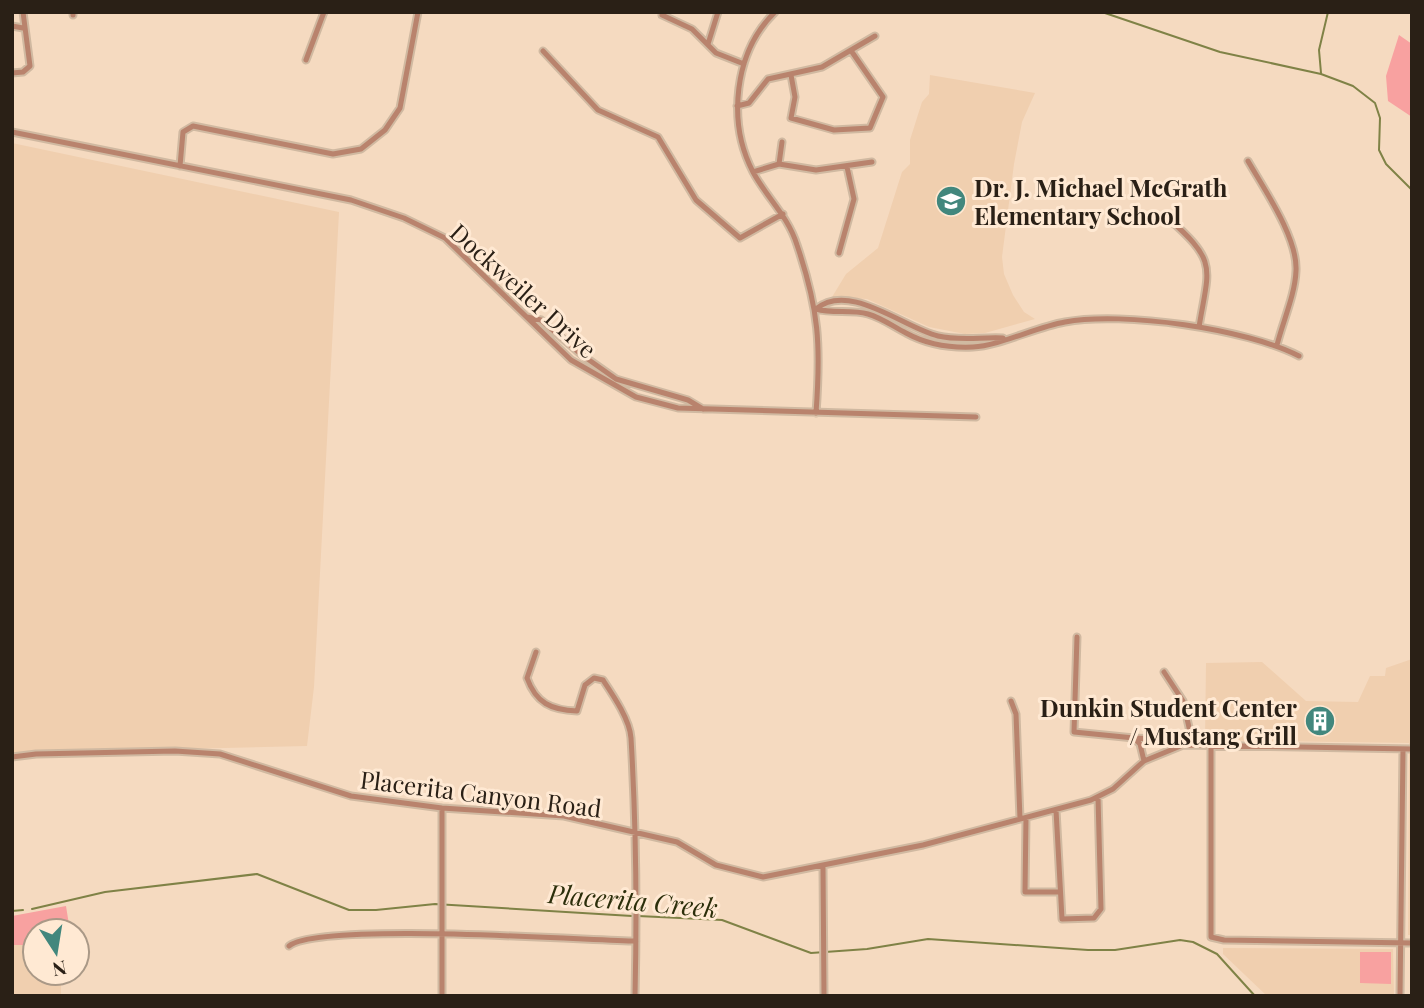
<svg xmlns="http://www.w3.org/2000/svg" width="1424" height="1008" font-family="'Playfair Display',serif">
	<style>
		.built { fill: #f0cfaf }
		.green { fill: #f8a1a0 }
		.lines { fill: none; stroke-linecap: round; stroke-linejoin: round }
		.stream { stroke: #7f8246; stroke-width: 2 }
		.minor-casing { stroke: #d0b9a1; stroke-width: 9 }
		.minor { stroke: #b9836d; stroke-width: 5 }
		.labels { text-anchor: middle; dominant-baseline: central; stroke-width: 6; stroke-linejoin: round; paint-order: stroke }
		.poi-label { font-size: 24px; font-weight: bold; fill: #2a2016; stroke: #ffe9d3; text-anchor: start }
		.street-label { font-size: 24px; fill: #2a2016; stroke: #ffe9d3 }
		.water-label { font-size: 26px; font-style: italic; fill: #2c2f0b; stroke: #ffe9d3 }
	</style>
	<rect width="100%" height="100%" fill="#f5dac0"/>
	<path class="built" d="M930,75L1035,93L1022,122L1014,164L1002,257L1004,274L1013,295L1024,312L1035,319L985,333L965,334L929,327L867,299L832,297L846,274L878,248L902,172L910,164V140L922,102L929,94Z
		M12,143L339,212L314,687L307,746L12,753Z
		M1412,659V935H1408L1409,743L1205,740L1206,663L1262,662L1306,701L1358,702L1370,676H1385L1386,668Z
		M12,945H35V973H77V965L79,976H64L61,979V996H12Z
		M1223,948L1393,949L1394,996H1267L1223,954Z"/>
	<path class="green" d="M1399,35L1412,44V117L1388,101L1386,76Z
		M66,906L70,931H35V945H12V916Z
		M1360,952H1391V984L1360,983Z"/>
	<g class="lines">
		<path class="stream" d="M1102,12L1220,52L1321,74L1353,86L1375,103L1380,118L1379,150L1386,164L1412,190
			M1321,73L1319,50L1328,12
			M32,909L105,892L257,874L349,910H376L435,904L632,916
			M12,911L23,910
			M638,916L722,920L811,953L867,949L928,939L1088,950H1115L1180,940L1193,942L1217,954L1255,996"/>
		<g class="minor-casing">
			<path id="minor" d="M663,12L662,15L692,29L716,53L744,64
				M775,12C734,52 727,122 753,172C767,198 788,216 797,245C819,310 821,345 816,413
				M73,15V12
				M12,26L23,28
				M708,44L718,12
				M543,51L598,110L658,137L696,200L740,238L783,214
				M306,60L324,12
				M12,73L23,72L30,66L23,12
				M791,75L795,97L791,118L834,130L870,128L883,97L852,52
				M737,106L749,103L768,79L822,67L875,36
				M12,132L351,200L404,218L445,238L571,360L636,397L678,408L976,417
				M1248,161C1264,189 1298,238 1296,271C1295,295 1283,321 1277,345
				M779,164L782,142
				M180,166L183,132L193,126L333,154L361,149L385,130L400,108L418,12
				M753,172L779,164L816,170L872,162
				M1169,219C1218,262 1209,267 1199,327
				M839,253L854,199L847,167
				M816,309C833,314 851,309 868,314C882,318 894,327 906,333C926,344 950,348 973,347C999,346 1036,327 1065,322C1123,311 1247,329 1299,356
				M816,309C849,281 904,328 938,336C959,341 981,337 1003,338
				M527,317L541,320L582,355L616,379L688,400L703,409
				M1077,637L1074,732L1134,738L1140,744L1144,761
				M536,652L527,678C536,703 551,710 577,711L585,685L594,678L603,680C613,695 630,720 631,738C636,822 637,911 635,996
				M1164,672L1183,701L1193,745
				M1011,701L1016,714L1020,819
				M1134,738L1176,740L1182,744
				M1211,746V937L1224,940L1412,943
				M12,757L36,754L175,751L220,754L351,796L442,808L564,816L677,842L716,865L763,877L923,845L1091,800L1113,789L1144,761L1183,745L1412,749
				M1056,810L1062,919L1094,918L1101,909L1098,797
				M1026,818L1025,892H1060
				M823,867L824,996
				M289,946C320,922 581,940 636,941
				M442,996V808
				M1400,996L1403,749"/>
		</g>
		<use href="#minor" class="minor"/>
	</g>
	<defs>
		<g id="school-disc" transform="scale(1.575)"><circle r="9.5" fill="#42877d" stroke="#ffe9d3"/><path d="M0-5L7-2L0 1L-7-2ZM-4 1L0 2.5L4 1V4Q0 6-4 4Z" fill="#fff"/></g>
		<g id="building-disc" transform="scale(1.575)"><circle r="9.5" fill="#42877d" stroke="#ffe9d3"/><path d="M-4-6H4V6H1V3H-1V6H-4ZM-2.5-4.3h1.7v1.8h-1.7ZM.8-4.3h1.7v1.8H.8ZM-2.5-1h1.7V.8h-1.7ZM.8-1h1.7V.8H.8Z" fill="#fff"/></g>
	</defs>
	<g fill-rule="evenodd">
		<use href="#school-disc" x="951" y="201"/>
		<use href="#building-disc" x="1320" y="721"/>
	</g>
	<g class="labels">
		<g class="poi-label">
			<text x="974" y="187">Dr. J. Michael McGrath<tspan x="974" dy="28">Elementary School</tspan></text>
			<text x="1297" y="707" text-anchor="end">Dunkin Student Center<tspan x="1297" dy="28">/ Mustang Grill</tspan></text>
		</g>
		<g class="street-label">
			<text transform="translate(524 290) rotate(42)">Dockweiler Drive</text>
			<text transform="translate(481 793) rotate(7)">Placerita Canyon Road</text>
		</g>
		<g class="water-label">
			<text transform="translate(633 900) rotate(5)">Placerita Creek</text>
		</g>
	</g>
	<rect width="1424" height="1008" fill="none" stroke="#2a2016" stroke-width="28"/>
	<g transform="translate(56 952) rotate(168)"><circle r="33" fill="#ffe9d3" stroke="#aa9987" stroke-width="2"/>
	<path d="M0-5L12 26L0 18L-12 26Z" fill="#42877d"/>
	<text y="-10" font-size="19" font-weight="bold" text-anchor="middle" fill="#2a2016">N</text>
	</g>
</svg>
